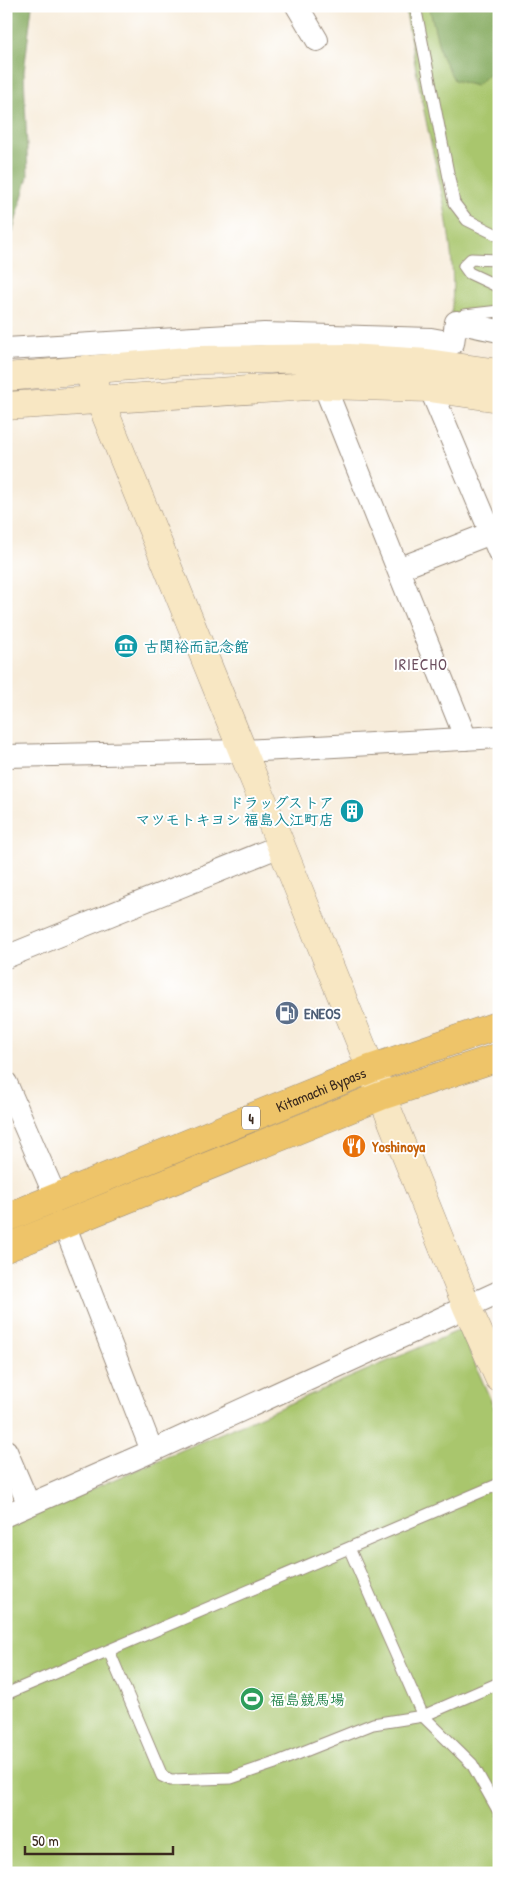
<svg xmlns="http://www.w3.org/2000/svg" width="505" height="1879" font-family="'Patrick Hand','Klee One',sans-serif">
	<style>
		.green { fill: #a9c66d; stroke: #727846 }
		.forest { fill: #86ab60; stroke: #606a3f }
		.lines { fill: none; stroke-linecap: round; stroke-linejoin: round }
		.lane-casing { stroke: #998b7c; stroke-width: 13 }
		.street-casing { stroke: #998b7c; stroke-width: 24 }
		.secondary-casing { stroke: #998b7c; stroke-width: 29 }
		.highway-casing { stroke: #998b7c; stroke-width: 29 }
		.lane { stroke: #fff; stroke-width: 11 }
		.street { stroke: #fff; stroke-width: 22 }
		.secondary { stroke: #f8e7c3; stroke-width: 28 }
		.highway { stroke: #eec469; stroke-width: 28 }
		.labels { text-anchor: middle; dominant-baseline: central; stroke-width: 4; stroke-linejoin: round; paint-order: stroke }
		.shield { fill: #fff; stroke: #766a62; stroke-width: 1 }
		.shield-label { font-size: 14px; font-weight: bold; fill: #3b2a1e }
		.culture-label { font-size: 15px; font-weight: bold; fill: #0d838f; stroke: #fff; text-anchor: start }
		.service-label { font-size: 15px; font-weight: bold; fill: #4e5e75; stroke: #fff; text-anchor: start }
		.street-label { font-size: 15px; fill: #3b2a1e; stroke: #fff }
		.food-label { font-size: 15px; font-weight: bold; fill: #c56008; stroke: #fff; text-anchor: start }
		.leisure-label { font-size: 15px; font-weight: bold; fill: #27864d; stroke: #fff; text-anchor: start }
		.neighbourhood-label { font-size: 16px; letter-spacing: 1px; fill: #6c4f5f; stroke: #fff }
	</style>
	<rect width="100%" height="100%" fill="#fff"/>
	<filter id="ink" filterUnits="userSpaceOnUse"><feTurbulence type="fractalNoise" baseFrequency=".02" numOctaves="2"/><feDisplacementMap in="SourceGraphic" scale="10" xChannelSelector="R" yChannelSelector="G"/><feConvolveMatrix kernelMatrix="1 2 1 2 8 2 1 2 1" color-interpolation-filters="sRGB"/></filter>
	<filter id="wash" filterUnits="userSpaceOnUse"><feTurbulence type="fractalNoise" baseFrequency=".0096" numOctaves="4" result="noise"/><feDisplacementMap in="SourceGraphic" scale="20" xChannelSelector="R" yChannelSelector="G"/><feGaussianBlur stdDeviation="1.12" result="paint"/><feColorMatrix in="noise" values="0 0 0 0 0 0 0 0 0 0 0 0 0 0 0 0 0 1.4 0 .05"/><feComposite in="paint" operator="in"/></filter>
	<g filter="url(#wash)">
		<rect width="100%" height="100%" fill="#f7ecda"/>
		<path class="green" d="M405,6H499V341L448,334C462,269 442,194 428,130C419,89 412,48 405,6Z
			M460,1330L499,1419V1873H6V1526Z"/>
		<path class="forest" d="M6,6H32L24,72L28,176L10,241L6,244Z
			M429,6H497L495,67L476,86L454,80L441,55Z"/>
	</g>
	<g filter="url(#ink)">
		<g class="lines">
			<g class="lane-casing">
				<path id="lane" d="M415,6L454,203L467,220L499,236
					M499,260L471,259L464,266L469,273L499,287
					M460,320L464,315L499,311
					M349,1548L423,1716L472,1764L499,1812
					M109,1651L162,1776L171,1780L231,1778L275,1763L373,1724L423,1716L499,1683
					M6,1694L499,1484"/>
			</g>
			<g class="street-casing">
				<path id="street" d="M297,6L317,40
					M6,349L264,334L431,339L453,343L456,322L499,331
					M324,385L466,739
					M430,388L499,552
					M398,569L491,533
					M6,756L244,751L499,737
					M6,957L280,846
					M6,1083L56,1198
					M64,1224L152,1451
					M6,1451L29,1505
					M6,1515L152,1451L499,1292"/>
			</g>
			<g class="secondary-casing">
				<path id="secondary" d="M87,369C216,681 340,994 467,1307L499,1378
					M6,377L199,360L349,358L427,363L499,373
					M6,406L324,385L430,388L499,398"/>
			</g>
			<g class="highway-casing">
				<g id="highway">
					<path id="s1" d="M6,1218L370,1069L499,1025"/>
					<path d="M6,1248L381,1096L499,1057"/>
				</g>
			</g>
			<use href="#lane" class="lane"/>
			<use href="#street" class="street"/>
			<use href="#secondary" class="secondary"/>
			<use href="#highway" class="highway"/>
		</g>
	</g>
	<defs>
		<g id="museum-disc" transform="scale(1.25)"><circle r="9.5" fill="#0f9aa8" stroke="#fff"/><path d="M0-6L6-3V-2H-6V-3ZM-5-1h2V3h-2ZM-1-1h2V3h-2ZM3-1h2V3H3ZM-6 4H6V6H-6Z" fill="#fff"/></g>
		<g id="building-disc" transform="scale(1.25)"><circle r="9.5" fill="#0f9aa8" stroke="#fff"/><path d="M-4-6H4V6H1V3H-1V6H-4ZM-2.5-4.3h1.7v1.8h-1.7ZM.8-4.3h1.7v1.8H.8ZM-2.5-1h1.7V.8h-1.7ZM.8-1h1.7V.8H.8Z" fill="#fff"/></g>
		<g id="fuel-disc" transform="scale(1.25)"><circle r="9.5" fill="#5c6f8a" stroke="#fff"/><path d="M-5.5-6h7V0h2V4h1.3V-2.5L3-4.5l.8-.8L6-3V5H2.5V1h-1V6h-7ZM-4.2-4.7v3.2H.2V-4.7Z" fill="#fff"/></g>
		<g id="restaurant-disc" transform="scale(1.25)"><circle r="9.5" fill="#e8710a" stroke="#fff"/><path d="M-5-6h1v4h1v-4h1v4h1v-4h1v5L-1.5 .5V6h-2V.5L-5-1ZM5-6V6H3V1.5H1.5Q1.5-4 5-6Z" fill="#fff"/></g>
		<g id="stadium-disc" transform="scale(1.25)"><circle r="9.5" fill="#2e9e5b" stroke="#fff"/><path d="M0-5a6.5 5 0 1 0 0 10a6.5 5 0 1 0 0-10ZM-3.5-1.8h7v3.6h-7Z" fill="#fff"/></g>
	</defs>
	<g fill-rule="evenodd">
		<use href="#museum-disc" x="126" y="646"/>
		<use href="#building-disc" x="352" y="811"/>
		<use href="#fuel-disc" x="287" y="1013"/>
		<use href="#restaurant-disc" x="354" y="1146"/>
		<use href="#stadium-disc" x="252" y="1699"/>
	</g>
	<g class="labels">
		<rect class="shield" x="242" y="1106.5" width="18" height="23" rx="4"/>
		<g class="shield-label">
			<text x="251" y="1118">4</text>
		</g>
		<g class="culture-label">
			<text x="144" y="646">古関裕而記念館</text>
			<text x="334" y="802" text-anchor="end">ドラッグストア<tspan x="334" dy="17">マツモトキヨシ 福島入江町店</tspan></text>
		</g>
		<g class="service-label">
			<text x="304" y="1013">ENEOS</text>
		</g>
		<g class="street-label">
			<text stroke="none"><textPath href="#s1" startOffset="340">Kitamachi Bypass</textPath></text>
		</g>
		<g class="food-label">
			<text x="372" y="1146">Yoshinoya</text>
		</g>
		<g class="leisure-label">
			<text x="270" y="1699">福島競馬場</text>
		</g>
		<g class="neighbourhood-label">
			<text x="421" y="664">IRIECHO</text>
		</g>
	</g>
	<rect width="505" height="1879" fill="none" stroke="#fff" stroke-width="25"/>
	<path d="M25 1846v8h148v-8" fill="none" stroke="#3b2a1e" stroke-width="2.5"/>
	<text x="32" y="1846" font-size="15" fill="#3b2a1e" stroke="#ffffff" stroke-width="4" paint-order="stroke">50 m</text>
</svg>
